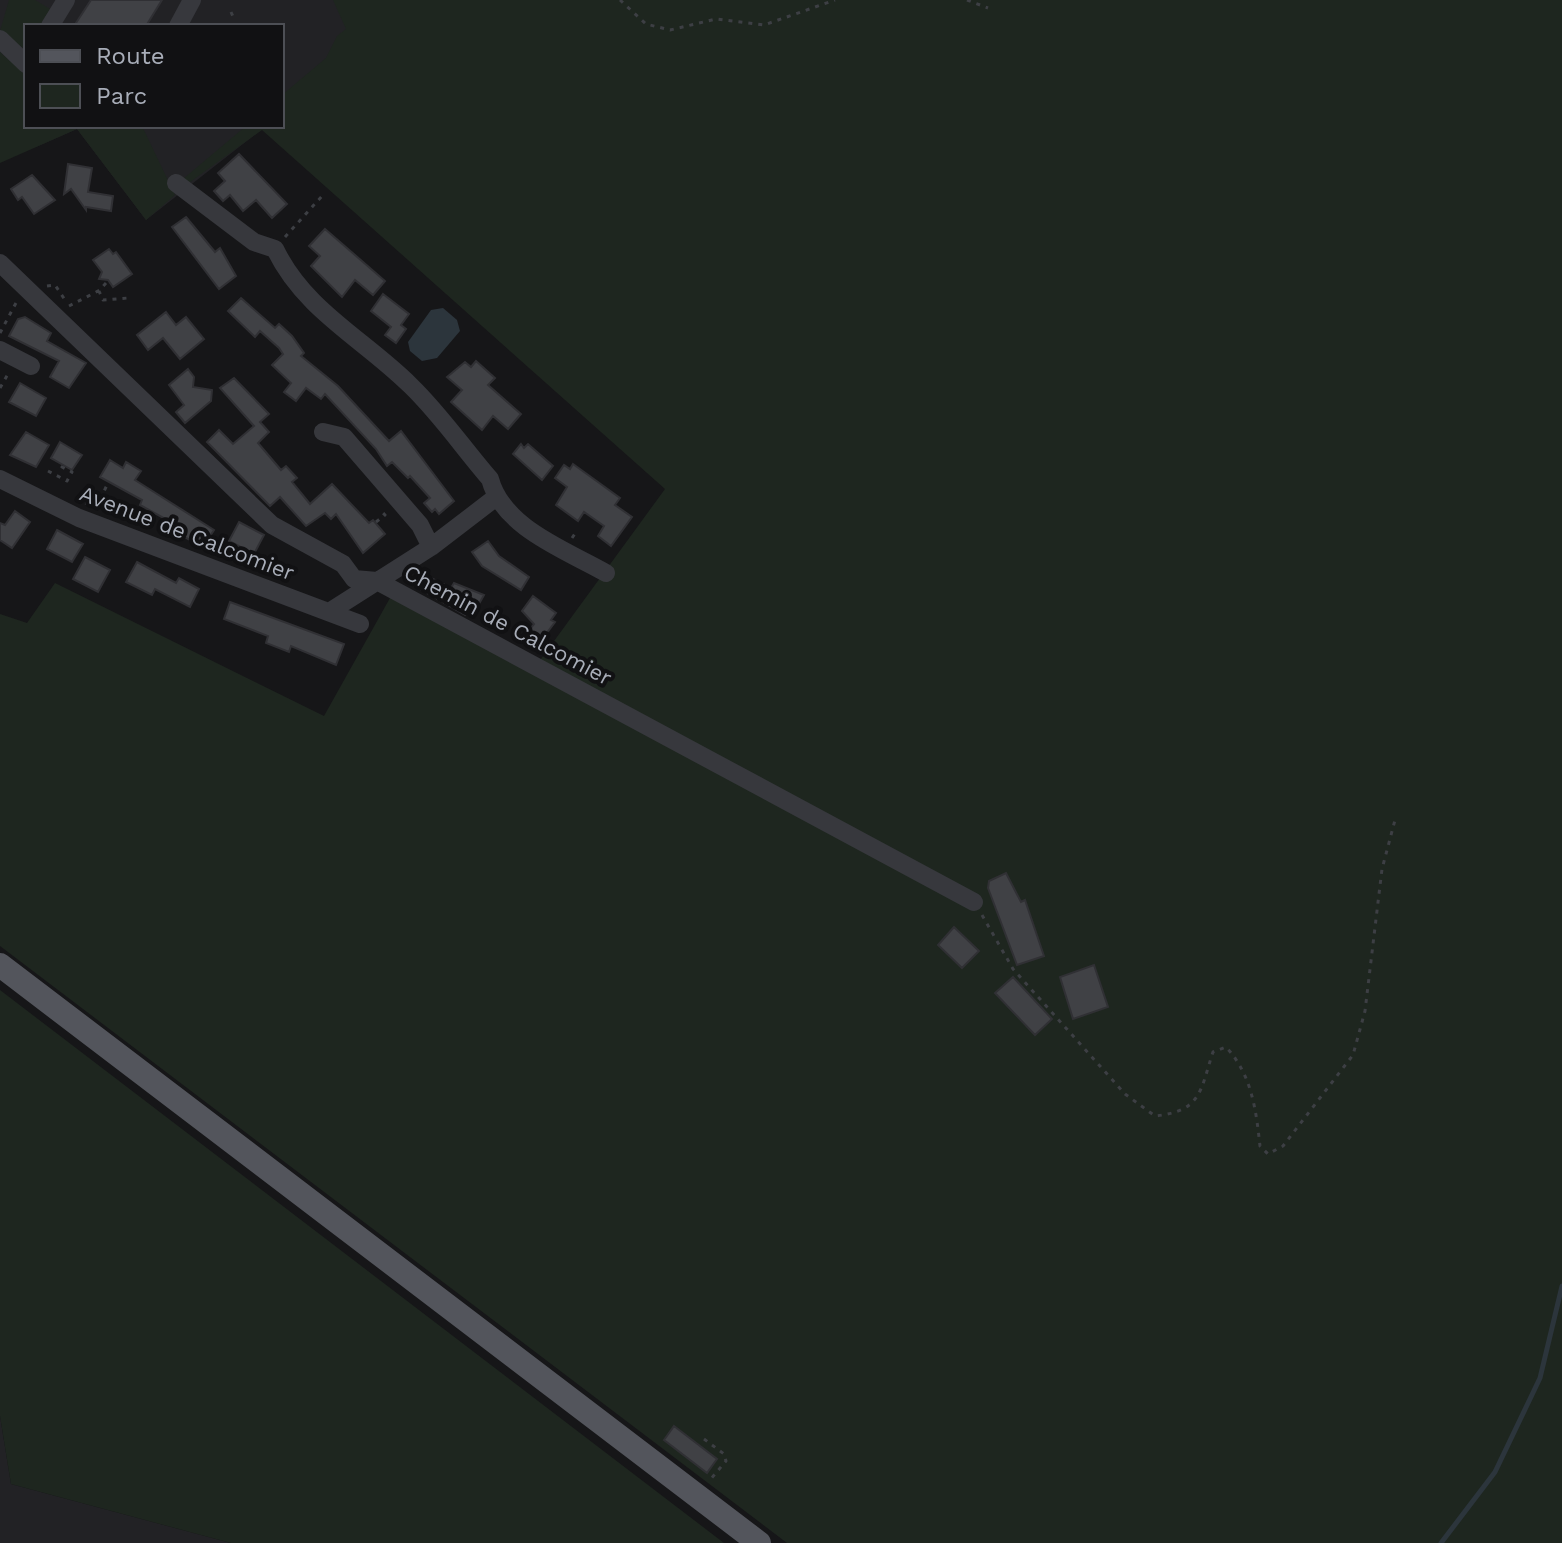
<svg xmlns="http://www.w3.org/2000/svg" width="1562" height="1543" font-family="'Work Sans',sans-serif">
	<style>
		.built { fill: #222225 }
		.green { fill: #1e261f }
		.water { fill: #2c353c }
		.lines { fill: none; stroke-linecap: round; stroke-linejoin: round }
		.stream { stroke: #2c353c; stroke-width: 5 }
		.building { fill: #404145; stroke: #303034; stroke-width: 2 }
		.path { stroke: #3d3f44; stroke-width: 3; stroke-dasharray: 4 6; stroke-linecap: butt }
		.minor { stroke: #37383d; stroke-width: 18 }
		.major { stroke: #53555c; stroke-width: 24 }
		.labels { text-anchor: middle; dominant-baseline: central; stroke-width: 8; stroke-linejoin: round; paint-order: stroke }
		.street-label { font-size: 22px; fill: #a8adb8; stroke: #111113 }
	</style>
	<rect width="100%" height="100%" fill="#161618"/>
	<path class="built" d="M0,0H426L282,113V26H26V126H266L146,220L77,129L36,147L0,113Z
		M0,1416L11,1484L231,1543H0Z"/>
	<path class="green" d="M9,0H35L50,9L40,26H26V46L21,48L0,31Z
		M333,0H1562V1543H787L0,946V614L27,623L55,583L324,716L395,589L538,663L665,489L262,130L186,185L183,179L246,126H282V95L326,58L337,36L346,29Z
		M0,52L26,75V126H142L175,195L146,220L77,129L0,163Z
		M0,990L724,1543H231L11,1484L0,1416Z"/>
	<path class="water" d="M443,308L457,320L460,331L437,358L422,361L410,351L408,342L431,310Z"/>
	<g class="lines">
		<path class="stream" d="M1441,1543L1495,1472L1540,1378L1562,1286"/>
	</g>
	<path class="building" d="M91,0H162L146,26H74Z
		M239,154L287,204L272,218L256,200L243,211L230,195L223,201L214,191L225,181L218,173Z
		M68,164L92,168L88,192L113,196L111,211L86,207V210L71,189L64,194Z
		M32,175L55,200L34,214L22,197L18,200L11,189Z
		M186,217L215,252L220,248L236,276L219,289L172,227Z
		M325,229L385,281L373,295L355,280L342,297L311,266L320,256L309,246Z
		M109,249L113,254L116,252L132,274L113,287L108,280L99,279L102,272L93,260Z
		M383,294L409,314L401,325L406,329L396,343L385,335L391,327L371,311Z
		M241,298L275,328L279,324L292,336L304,353L301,356L338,386L389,441L401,431L454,501L439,514L435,509L432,512L424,503L430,498L410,476L408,478L392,462L387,466L376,449L325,394L321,399L306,388L296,401L284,392L291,383L272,365L283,354L279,348L260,331L255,337L228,311Z
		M166,312L176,325L186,317L204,339L180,359L163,338L148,350L137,335Z
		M25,317L51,333L47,341L86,363L69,388L50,377L59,361L9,336L18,319Z
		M476,361L495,378L488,385L521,414L508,429L493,416L482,430L451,402L462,390L447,377L465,362L471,367Z
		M188,369L194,377L193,387L212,390L211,401L185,423L176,412L184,405L169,385Z
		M234,378L269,414L260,422L269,432L258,443L281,470L286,466L297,478L292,482L310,504L332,484L369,523L373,520L385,534L363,553L336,514L331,519L325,513L306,526L280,497L270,506L207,442L219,430L233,444L254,426L220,388Z
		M20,383L46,398L36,416L9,402Z
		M26,432L49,445L36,467L10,455Z
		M60,442L82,455L72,470L51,458Z
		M521,444L524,448L528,444L553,466L542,480L513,454Z
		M110,460L123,468L126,462L141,471L135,480L214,530L203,547L177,533L180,527L140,505L142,500L100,477Z
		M573,464L620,498L615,505L632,517L611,546L598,536L604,526L584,512L578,521L556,505L567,487L555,478L564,465L570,469Z
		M15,511L30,522L12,548L0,540V523L5,525Z
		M239,522L264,535L254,554L229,541Z
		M57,530L83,544L72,562L47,549Z
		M488,541L499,556L529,577L521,590L482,566L472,552Z
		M85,557L110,570L98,592L73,579Z
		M137,562L176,583L179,578L199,589L190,607L155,589L152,595L126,582Z
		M427,576L451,588L454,583L484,595L475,611L469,608L465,615L413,585Z
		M533,596L556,613L551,620L555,622L537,646L524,637L534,624L522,611Z
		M230,602L344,644L336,665L291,646L289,652L266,643L268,636L224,619Z
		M1006,873L1021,902L1025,900L1044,956L1017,965L988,888L989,881Z
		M954,927L979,951L962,968L938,945Z
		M1094,965L1108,1007L1073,1019L1060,977Z
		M1013,977L1052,1019L1035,1035L995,993Z
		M674,1426L717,1459L707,1473L664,1440Z"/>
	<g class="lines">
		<path class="path" d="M620,0L646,24L670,30L716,19L764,25L835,0
			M967,0L988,8
			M231,12L234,19
			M285,237L322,196
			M106,283L99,291L103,300L128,298
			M47,286L55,285L67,303
			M69,306L100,290
			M0,333L17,301
			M0,388L8,374
			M48,471L67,481L72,472L62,467L64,464
			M86,505L88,501L98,504L107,485
			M376,522L385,515L381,511
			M142,523L147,514
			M572,538L577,531
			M235,546L245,552
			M982,915L1013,969L1125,1094L1155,1116C1202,1111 1200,1091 1213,1052L1226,1047C1252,1075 1256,1110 1260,1146L1268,1154L1283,1146L1353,1055L1365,1011L1382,869L1395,820
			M704,1439L724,1454L726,1461L710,1480"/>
		<path class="minor" d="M50,26L66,0
			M178,26L192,0
			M0,39L26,64
			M176,183L254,242L275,249C305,311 364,339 411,386C440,414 464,449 490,479C503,528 566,550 606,573
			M0,263L272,525L343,564L354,579L377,581L974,902
			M0,350L31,366
			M323,432L344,437L420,525L431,547
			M0,479L79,518L360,624
			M329,612L431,547L495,498"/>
		<path class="major" d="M0,965L759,1543"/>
	</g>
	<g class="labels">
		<g class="street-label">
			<text transform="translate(187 533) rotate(21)">Avenue de Calcomier</text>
			<text transform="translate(508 625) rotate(28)">Chemin de Calcomier</text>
		</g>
	</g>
	<rect x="24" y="24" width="260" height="104" fill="#111113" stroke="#4d4f55" stroke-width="2"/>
	<rect x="40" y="50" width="40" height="12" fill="#53555c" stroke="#4d4f55" stroke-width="2"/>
	<text x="96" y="64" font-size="24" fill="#a8adb8">Route</text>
	<rect x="40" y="84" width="40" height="24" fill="#1e261f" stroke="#4d4f55" stroke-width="2"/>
	<text x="96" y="104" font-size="24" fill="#a8adb8">Parc</text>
</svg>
